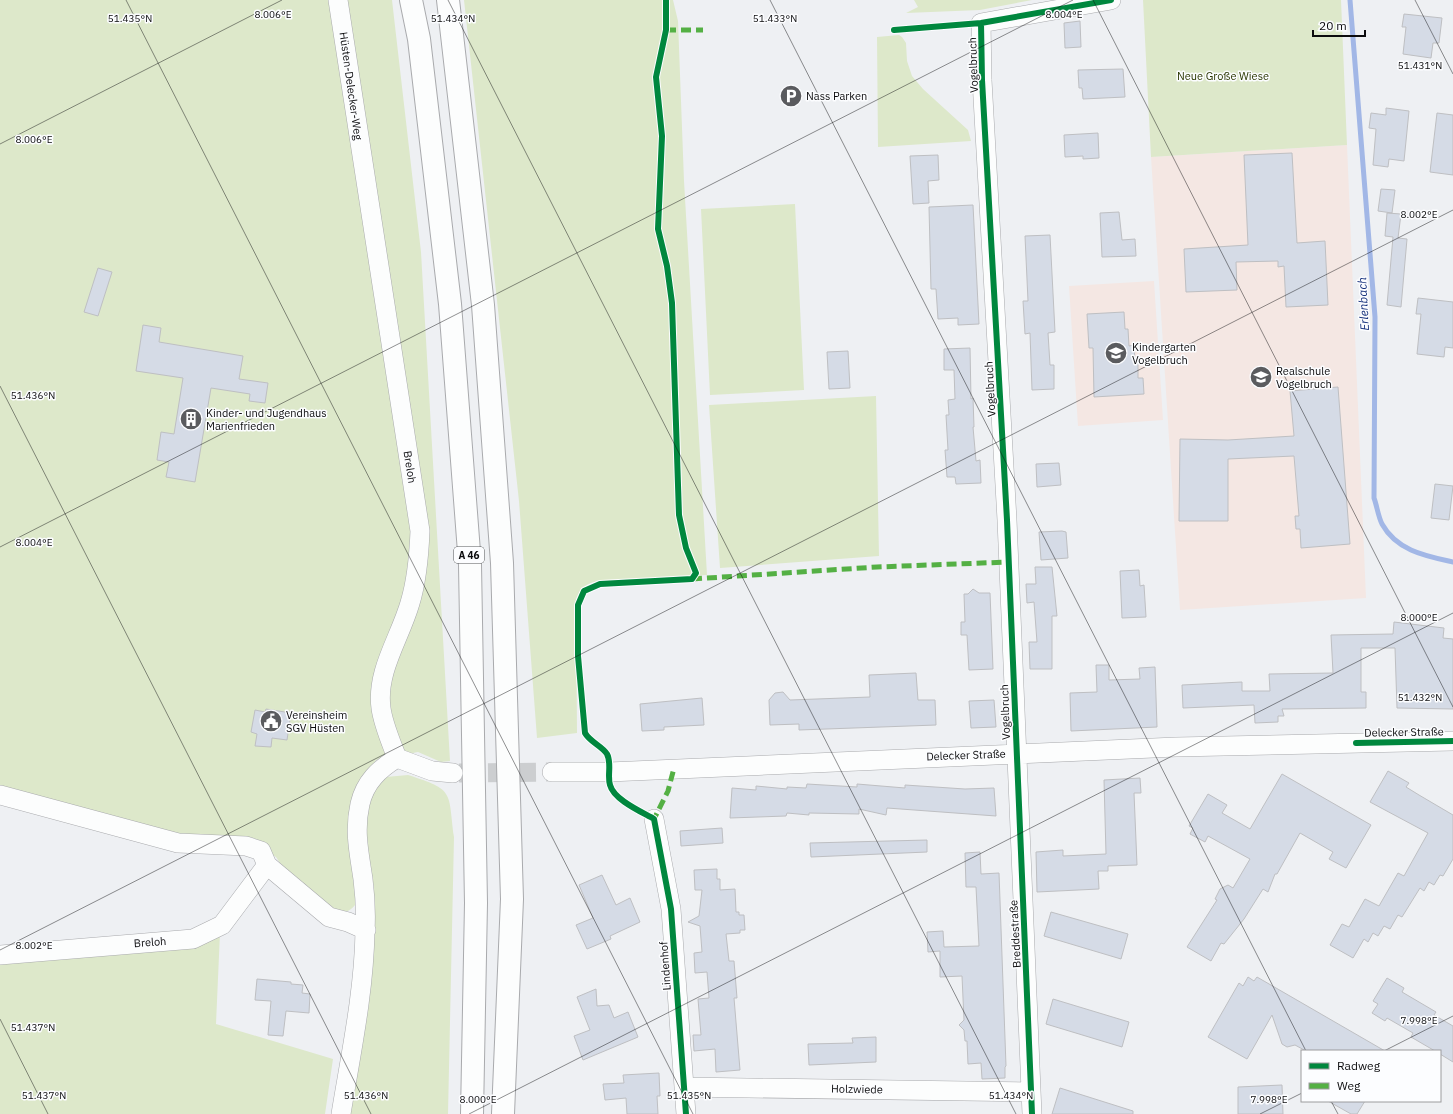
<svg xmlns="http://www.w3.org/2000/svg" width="1453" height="1114" font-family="'IBM Plex Sans',sans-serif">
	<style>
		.education { fill: #f4e7e3 }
		.green { fill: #dde8ca }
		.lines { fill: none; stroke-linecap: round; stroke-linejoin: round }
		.stream { stroke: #a2b7e6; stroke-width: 5 }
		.building { fill: #d5dbe6; stroke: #bebfc2 }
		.street-tunnel { stroke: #ccced0; stroke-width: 19; stroke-dasharray: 19 10; stroke-linecap: butt }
		.street-casing { stroke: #a9aaad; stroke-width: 20 }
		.highway-casing { stroke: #a9aaad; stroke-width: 24 }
		.street { stroke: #fcfdfd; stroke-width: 19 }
		.highway { stroke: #fcfdfd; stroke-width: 22 }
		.quiet { stroke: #54b044; stroke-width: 5; stroke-dasharray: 10 5; stroke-linecap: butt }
		.cycleway-casing { stroke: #fcfdff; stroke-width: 8 }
		.cycleway { stroke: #00873e; stroke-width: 6 }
		.ticks { fill: none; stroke: #0b0b0d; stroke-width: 1; stroke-opacity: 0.45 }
		.labels { text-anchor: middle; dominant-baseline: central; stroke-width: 3; stroke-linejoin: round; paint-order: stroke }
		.shield { fill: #fcfdff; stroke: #535456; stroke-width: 1 }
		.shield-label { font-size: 10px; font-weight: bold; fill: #0b0b0d }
		.street-label { font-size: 11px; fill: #0b0b0d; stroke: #fcfdff }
		.park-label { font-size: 11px; fill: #2a3700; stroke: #fcfdff }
		.poi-label { font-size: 11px; fill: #0b0b0d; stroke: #fcfdff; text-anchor: start }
		.water-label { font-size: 12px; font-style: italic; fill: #15307b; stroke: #fcfdff }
		.ticks-label { font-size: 10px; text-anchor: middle; fill: #0b0b0d; stroke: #fcfdff; stroke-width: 3; stroke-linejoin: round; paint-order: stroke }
	</style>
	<rect width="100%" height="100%" fill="#eef0f3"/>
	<path class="education" d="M1347,145L1366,598L1180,610L1151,157Z
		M1154,281L1163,420L1078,426L1069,286Z"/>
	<path class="green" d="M0,0H392L421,252L450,761L441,762L418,752L376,760L361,785L357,902C353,909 348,912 340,913L286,872L276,857L256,846L195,840L0,789Z
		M464,0H673L678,21L684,181L707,575L600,581C587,583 582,586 576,599L577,733L537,738L519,501Z
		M914,0H1032L980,10L906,13L918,7Z
		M1143,0H1341L1347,145L1151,157Z
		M899,35L902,37L906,43L907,61L912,76L923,89L968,130L971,141L878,147L877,37Z
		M795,204L804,390L710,395L701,209Z
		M876,396L879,556L720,568L709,405Z
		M408,775C455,790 448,791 454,837L448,1114H346L373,920L374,888L363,823L369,794L386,777Z
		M220,933L216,1024L333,1059L325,1114H0V960Z"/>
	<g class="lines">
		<path class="stream" d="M1350,0L1375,317L1374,498C1377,506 1378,516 1382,524C1397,551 1426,556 1453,562"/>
	</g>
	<path class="building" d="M1404,14L1442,18L1439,43H1433L1431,58L1403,54L1406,27H1402Z
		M1080,21L1081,47L1065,48L1064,23Z
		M1123,69L1125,97L1083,99L1082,88H1079L1078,70Z
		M1386,108L1409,111L1404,161L1389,159L1388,167L1373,165L1376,129L1369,128L1371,113L1386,115Z
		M1437,113L1453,115V175L1430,172Z
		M1098,133L1099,158L1083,159V156L1065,157L1064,135Z
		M1292,153L1297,243L1325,241L1328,305L1286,307L1284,266L1278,267V261L1236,262L1237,290L1186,292L1184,249L1248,245L1244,155Z
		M938,155L939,180L928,181L929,203L913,204L910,156Z
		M1381,189L1395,190L1392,213L1378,211Z
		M973,205L979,324L958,325V318L938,319L936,289H931L929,207Z
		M1119,212L1122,240L1135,239L1136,256L1102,257L1100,213Z
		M1387,213L1401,214L1398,238L1407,239L1401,307L1387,305L1393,237L1385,236Z
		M1050,235L1055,332L1048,333L1050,365H1054V389L1032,390L1030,333L1025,334L1023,301H1028L1025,236Z
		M98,268L112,272L98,316L84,312Z
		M1418,298L1453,302V348L1445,347L1444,357L1417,354L1421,314H1416Z
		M1124,312L1125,329H1128L1129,346L1134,345L1135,362H1138V378H1143L1144,394L1094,397L1093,348H1089L1087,314Z
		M143,325L161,328L159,342L243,356L239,379L268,383L265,403L249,401L250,394L211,388L195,482L166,477L169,462L157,460L161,432L174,434L183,378L136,371Z
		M970,348L971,399L973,398L974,427H973L976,461L980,460L981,483L956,484L955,477H947L945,450H948L946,415H949L948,400L955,399L954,370H944V349Z
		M848,351L850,388L829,389L827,352Z
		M1338,387L1350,544L1301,548L1300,529H1296L1295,516H1299L1294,456L1228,459V521H1179L1180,439L1228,440L1294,436L1290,391Z
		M1059,463L1061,485L1037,487L1036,464Z
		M1435,484L1453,486L1449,520L1431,518Z
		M1062,531L1066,532L1068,558L1041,560L1039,532Z
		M1035,567H1052L1057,616H1052V669H1030L1029,642H1037L1034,602L1027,603L1026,584H1036Z
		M1139,570L1140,586L1144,585L1146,617L1122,618L1120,571Z
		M973,589L979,593H990L993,669L969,670L967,635H961V622H965L964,594H968Z
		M1394,622L1444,628L1443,638L1453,639V709L1397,708L1395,648H1361V692H1366V708L1282,709L1284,716H1278V722L1255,723L1254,705L1183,708L1182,685L1242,682V691H1270L1269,674L1333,673L1331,635L1393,634Z
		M1096,665H1109V680L1140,679L1139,668L1155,667L1157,727L1071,731L1070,693L1097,692Z
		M916,673L918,700H935L936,725L799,730V724L770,725L769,700L775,693L783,692L790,700L870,697L869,675Z
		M702,698L704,725L664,727V730L642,731L640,704Z
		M994,700L996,727L971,728L969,701Z
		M266,709L291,713L287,740L272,738L271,747L255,746L257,734L251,732L255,710L265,712Z
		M1388,771L1409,783L1406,787L1419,795L1453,815V859L1443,876L1440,875L1434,885L1429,882L1424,891L1420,888L1402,917L1398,915L1390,929L1384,926L1378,936L1373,933L1368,942L1364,939L1353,958L1330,945L1342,924L1349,927L1365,899L1379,906L1398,873L1404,876L1428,833L1370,802Z
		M1282,774L1371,825L1346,868L1329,859L1333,852L1300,833L1277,874H1275L1268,892L1263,889L1244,919L1224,944L1221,943L1211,961L1187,947L1217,900L1215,899L1220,889L1228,885L1233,888L1250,859L1208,836L1205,842L1190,834L1193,828L1189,826L1208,794L1227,805L1222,813L1250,829Z
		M1140,778L1141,793H1134L1137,865L1108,866V871H1098L1099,889L1037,892L1036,852L1063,850V856L1106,854L1104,780Z
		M807,784L857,787V784L905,788V785L965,789L994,788L996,816L887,808L886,815L859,809V814L809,813V815L787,813L786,816L730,818L732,788L756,790V786L787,789V787L806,788Z
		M722,828L723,843L681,846L680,831Z
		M927,840V852L811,857L810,843Z
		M980,852L981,874L999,873L1006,1066L1005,1067V1078L982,1079L981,1063L968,1064L967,1041H965L964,1030L959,1025L964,1020L962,976L940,977V951L928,952L927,932L943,931L944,947L979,946L976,887H966L965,853Z
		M717,869V879H720V890L735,889L736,912H739V915H744L745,930H740V933L726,934L729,961H734L737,998H734L740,1070L716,1072L715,1049L694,1051L693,1035H701L698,999L709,998L707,972L695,973L694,953L702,952L700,926L688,922L699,916L702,890H695L694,870Z
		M602,875L616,905L630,898L640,922L610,936L611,939L587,949L576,925L593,918L579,885Z
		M1051,912L1128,934L1121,959L1044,936Z
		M1248,977L1254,981L1257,977L1385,1051H1306L1295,1045L1287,1047L1282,1044L1272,1015L1247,1059L1208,1037L1239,983L1243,986Z
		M1387,978L1404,988L1402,992L1436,1012L1434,1015L1453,1026V1062L1440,1054V1051H1435L1411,1037L1413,1033L1387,1018L1385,1021L1372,1013L1378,1004L1373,1001Z
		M257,979L291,982V984L303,985L302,993L310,994L309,1013L286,1011L283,1036L268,1035L271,1001L255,1000Z
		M596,989L597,1006L609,1005L614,1018L628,1012L638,1037L583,1060L574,1036L590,1030L577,997Z
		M1053,999L1129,1022L1122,1047L1046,1024Z
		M876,1037V1062L809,1065L808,1044L853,1043L852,1038Z
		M659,1073L660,1096H657L658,1114H627L626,1098L605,1100L603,1084L624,1083L623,1075Z
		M1282,1085L1283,1114H1238V1087Z
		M1060,1088L1133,1111V1114H1052Z
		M1328,1101H1365L1357,1114H1351Z"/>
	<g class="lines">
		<path class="street-tunnel" d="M459,773L552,772"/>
		<g class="street-casing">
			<path id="street" d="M338,0L420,531C419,556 417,580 410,603C400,638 376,671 381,708C383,724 391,742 397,758
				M397,758L432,771L453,773
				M552,772H609L1176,747L1453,741
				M0,795L178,843L246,846L261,851L267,865L329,917L348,922L366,930
				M654,819L671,909L686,1114
				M0,955L193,939L222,925L267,865
				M684,1087L1031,1092
				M341,1114C351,1053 364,992 365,931C366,914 365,895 363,879C359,852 354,831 360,804C365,782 379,769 397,758
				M1032,1114L1007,520L982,80L981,23L1111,0"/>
		</g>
		<g class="highway-casing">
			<path id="highway" d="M411,0L419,39L450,304L470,565L476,903L472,1114
				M448,0L483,305L502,563L512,899L503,1114"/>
		</g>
		<use href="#street" class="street"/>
		<use href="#highway" class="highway"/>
		<path class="quiet" d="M666,30H703
			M692,579L877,567L1009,562
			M651,817L654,819L668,791L674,768"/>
		<g class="cycleway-casing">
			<path id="cycleway" d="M666,0V30L656,77L662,136L658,229L667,266L672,303L679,515L686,548L696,573L692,579L600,584L584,591L578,605V656L585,733C590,742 602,746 607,754C612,763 607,776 610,785C614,800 642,812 654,819L671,909L686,1114
				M981,23L982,80L1007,520L1032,1114
				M894,30L981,23L1111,0
				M1356,743L1453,741"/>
		</g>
		<use href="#cycleway" class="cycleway"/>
	</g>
	<path class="ticks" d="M126,0L693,1114M448,0L1016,1114M770,0L1306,1051M1093,0L1453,707M1415,0L1453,74M0,144L282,0M0,386L371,1114M0,547L1073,0M0,950L1453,210M0,1019L48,1114M1384,1051L1453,1016M1331,1101L1338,1114M469,1114L1453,613M1260,1114L1302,1093"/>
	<defs>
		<g id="parking-disc" transform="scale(1.15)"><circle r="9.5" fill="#5a5b5e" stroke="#fcfdff"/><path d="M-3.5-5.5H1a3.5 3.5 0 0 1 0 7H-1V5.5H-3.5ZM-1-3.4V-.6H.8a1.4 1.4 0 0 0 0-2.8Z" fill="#fff"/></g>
		<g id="school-disc" transform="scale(1.15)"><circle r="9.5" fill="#5a5b5e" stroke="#fcfdff"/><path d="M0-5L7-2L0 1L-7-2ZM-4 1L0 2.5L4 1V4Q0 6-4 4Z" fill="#fff"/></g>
		<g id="building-disc" transform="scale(1.15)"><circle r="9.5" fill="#5a5b5e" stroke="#fcfdff"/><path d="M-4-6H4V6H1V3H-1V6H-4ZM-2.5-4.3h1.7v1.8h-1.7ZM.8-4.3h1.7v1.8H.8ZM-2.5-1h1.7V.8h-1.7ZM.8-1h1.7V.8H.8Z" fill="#fff"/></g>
		<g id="civic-disc" transform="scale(1.15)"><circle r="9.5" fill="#5a5b5e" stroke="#fcfdff"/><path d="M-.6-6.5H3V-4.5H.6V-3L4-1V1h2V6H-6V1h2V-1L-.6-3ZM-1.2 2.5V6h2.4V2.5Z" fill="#fff"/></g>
	</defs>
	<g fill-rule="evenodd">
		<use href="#parking-disc" x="791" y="96"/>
		<use href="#school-disc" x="1116" y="353"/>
		<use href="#school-disc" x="1261" y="377"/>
		<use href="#building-disc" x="191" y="419"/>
		<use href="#civic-disc" x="271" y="721"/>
	</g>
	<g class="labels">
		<rect class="shield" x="454" y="547" width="30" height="16" rx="3"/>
		<g class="shield-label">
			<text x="469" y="555">A 46</text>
		</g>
		<g class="street-label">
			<text transform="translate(973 65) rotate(-92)">Vogelbruch</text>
			<text transform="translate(351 86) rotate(82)">Hüsten-Delecker-Weg</text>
			<text transform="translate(990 389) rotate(-93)">Vogelbruch</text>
			<text transform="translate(410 467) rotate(81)">Breloh</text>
			<text transform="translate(1005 712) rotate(-92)">Vogelbruch</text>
			<text transform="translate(1404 732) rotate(-1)">Delecker Straße</text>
			<text transform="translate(966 755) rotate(-2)">Delecker Straße</text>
			<text transform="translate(1015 934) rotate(-93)">Breddestraße</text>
			<text transform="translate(150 942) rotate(-4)">Breloh</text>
			<text transform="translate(665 966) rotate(-94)">Lindenhof</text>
			<text transform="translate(857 1089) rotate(1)">Holzwiede</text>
		</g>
		<g class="park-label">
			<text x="1223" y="76">Neue Große Wiese</text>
		</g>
		<g class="poi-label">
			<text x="806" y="96">Nass Parken</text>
			<text x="1132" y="347">Kindergarten<tspan x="1132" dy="13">Vogelbruch</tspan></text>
			<text x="1276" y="371">Realschule<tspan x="1276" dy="13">Vogelbruch</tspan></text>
			<text x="206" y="413">Kinder- und Jugendhaus<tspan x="206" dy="13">Marienfrieden</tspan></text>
			<text x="286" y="715">Vereinsheim<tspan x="286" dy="13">SGV Hüsten</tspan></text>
		</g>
		<g class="water-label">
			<text transform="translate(1363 304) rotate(-93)">Erlenbach</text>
		</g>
	</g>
	<g class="ticks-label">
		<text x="273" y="18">8.006°E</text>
		<text x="1064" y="18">8.004°E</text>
		<text x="130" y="22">51.435°N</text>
		<text x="453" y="22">51.434°N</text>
		<text x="775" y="22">51.433°N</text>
		<text x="1420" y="69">51.431°N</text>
		<text x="34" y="143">8.006°E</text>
		<text x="1419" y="218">8.002°E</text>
		<text x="33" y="399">51.436°N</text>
		<text x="34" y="546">8.004°E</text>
		<text x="1419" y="621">8.000°E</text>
		<text x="1420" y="701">51.432°N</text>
		<text x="34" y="949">8.002°E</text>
		<text x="1419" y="1024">7.998°E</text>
		<text x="33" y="1031">51.437°N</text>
		<text x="44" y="1099">51.437°N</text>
		<text x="366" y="1099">51.436°N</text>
		<text x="689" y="1099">51.435°N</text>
		<text x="1011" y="1099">51.434°N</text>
		<text x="478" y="1103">8.000°E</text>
		<text x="1269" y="1103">7.998°E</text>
	</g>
	<rect x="1301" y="1050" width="140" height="52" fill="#fcfdff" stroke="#9c9c9e"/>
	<rect x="1309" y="1063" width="20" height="6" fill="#00873e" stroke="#9c9c9e"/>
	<text x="1337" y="1070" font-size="12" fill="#0b0b0d">Radweg</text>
	<rect x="1309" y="1083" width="20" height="6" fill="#54b044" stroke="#9c9c9e"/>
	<text x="1337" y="1090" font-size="12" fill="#0b0b0d">Weg</text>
	<path d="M1313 30v6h52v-6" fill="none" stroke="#0b0b0d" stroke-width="2"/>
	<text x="1319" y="30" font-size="12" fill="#0b0b0d" stroke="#fcfdff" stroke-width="3" paint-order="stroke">20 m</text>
</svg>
